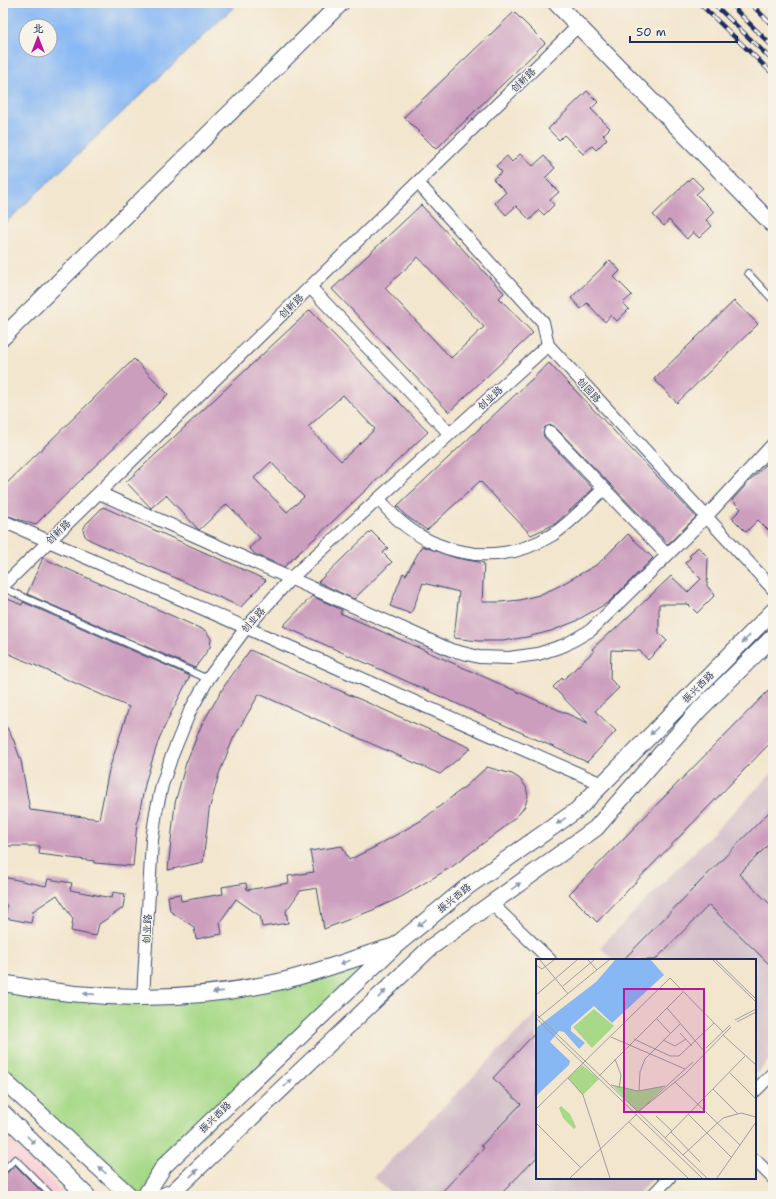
<svg xmlns="http://www.w3.org/2000/svg" width="776" height="1199" font-family="'Shantell Sans','LXGW WenKai TC',sans-serif">
	<style>
		.built { fill: #f7cfd4 }
		.industrial { fill: #d2bdc8 }
		.green { fill: #a7d988; stroke: #618473 }
		.water { fill: #88b8f4; stroke: #5274a9; fill-rule: evenodd }
		.building { fill: #cc9ebe; fill-rule: evenodd }
		.lines { fill: none; stroke-linecap: round; stroke-linejoin: round }
		.lane-casing { stroke: #3b4a6f; stroke-width: 8 }
		.street-casing { stroke: #3b4a6f; stroke-width: 14 }
		.secondary-casing { stroke: #3b4a6f; stroke-width: 18 }
		.lane { stroke: #fff; stroke-width: 6 }
		.street { stroke: #fff; stroke-width: 12 }
		.secondary { stroke: #fff; stroke-width: 16 }
		.rail-casing { stroke: #1b2f5e; stroke-width: 4.5 }
		.rail { stroke: #f7f3e8; stroke-width: 3; stroke-dasharray: 9; stroke-linecap: butt }
		.oneway { fill: #8d97ae }
		.labels { text-anchor: middle; dominant-baseline: central; stroke-width: 3; stroke-linejoin: round; paint-order: stroke }
		.street-label { font-size: 10px; fill: #1b2f5e; stroke: #f7f3e8 }
		.inset-road { fill: none; stroke: #9d9da1; stroke-width: 1 }
		.view { fill: #b5179e; fill-opacity: 0.15; stroke: #b5179e; stroke-width: 2 }
		.inset-edge { fill: none; stroke: #1b2f5e; stroke-width: 2 }
	</style>
	<rect width="100%" height="100%" fill="#f7f3e8"/>
	<filter id="ink" filterUnits="userSpaceOnUse"><feTurbulence type="fractalNoise" baseFrequency=".025" numOctaves="2"/><feDisplacementMap in="SourceGraphic" scale="8" xChannelSelector="R" yChannelSelector="G"/><feConvolveMatrix kernelMatrix="1 2 1 2 8 2 1 2 1" color-interpolation-filters="sRGB"/></filter>
	<filter id="wash" filterUnits="userSpaceOnUse"><feTurbulence type="fractalNoise" baseFrequency=".012" numOctaves="4" result="noise"/><feDisplacementMap in="SourceGraphic" scale="16" xChannelSelector="R" yChannelSelector="G"/><feGaussianBlur stdDeviation="0.9" result="paint"/><feColorMatrix in="noise" values="0 0 0 0 0 0 0 0 0 0 0 0 0 0 0 0 0 1.4 0 .05"/><feComposite in="paint" operator="in"/></filter>
	<g filter="url(#wash)">
		<rect width="100%" height="100%" fill="#f3e6ce"/>
		<path class="built" d="M3,1132L67,1196H3Z"/>
		<path class="industrial" d="M773,772V1056L755,1075V960H613L600,947Z
			M537,1012V1178H653L636,1196H394L374,1177Z"/>
		<path class="green" d="M395,946L142,1196H131L3,1075V982L59,992L211,993Z"/>
		<path class="water" d="M3,3H238L3,225ZM26,26H50V50H26Z"/>
		<g id="blocks">
			<path class="building" d="M514,12L545,43L436,149L404,117Z
				M587,91L598,102L591,109L610,128L603,135L607,139L596,150L592,146L583,154L564,135L559,140L548,129Z
				M520,154L533,166L544,156L555,168L545,178L559,192L550,200L554,205L544,215L539,210L530,220L516,206L506,215L495,203L506,192L493,179L502,172L496,166L507,156L512,162Z
				M692,177L703,188L696,194L714,212L706,220L712,226L699,238L693,232L687,239L669,220L664,226L653,215Z
				M421,205L504,293L499,298L533,333L449,412L332,289ZM418,257L484,327L451,358L385,288Z
				M610,260L620,271L614,277L632,295L623,303L629,309L617,321L611,315L605,322L587,303L581,309L571,298Z
				M734,301L758,324L677,403L654,379Z
				M310,310L428,432L284,567L255,554L249,548L260,538L227,504L199,530L166,495L151,508L126,482ZM343,395L375,429L341,461L308,427ZM271,462L304,497L287,512L254,478Z
				M134,359L168,394L35,525L3,514V487Z
				M549,363L696,517L668,544L555,427L552,425L545,427L543,433L544,437L593,489L555,524L531,535L480,481L427,530L406,516L397,506Z
				M767,463L773,469V535L758,520L746,532L732,518L741,509L732,500Z
				M103,507L255,575L266,580L241,607L90,540L85,536L83,530L86,524Z
				M371,531L388,548L383,553L392,562L354,599L318,582Z
				M628,534L653,558L609,602L574,622L551,631L527,637L503,641H478L454,638L459,592L423,583L411,614L390,606L403,573L406,575L422,546L456,558L484,563L482,602H500L520,600L539,595L557,587L598,564Z
				M698,547L708,557L707,586L715,595L697,613L688,604H659V633L667,641L648,660L640,651L611,650L610,679L619,688L595,711L616,731L587,762L283,626L312,596L342,610L340,613L588,723L553,687L562,678L563,680L594,651L592,649L610,632L611,633L671,576L688,592L701,579L685,563L691,557L689,556Z
				M43,558L206,631L211,639L210,647L195,668L27,594Z
				M3,597L22,605L23,602L190,676L168,719L159,739L146,780L137,823L133,866L94,863V861L39,854L40,846H3V720L14,741L21,761L30,810L99,819L109,770L129,707L3,651Z
				M250,650L318,681L471,748L440,774L259,694L233,739L219,774L209,810L203,862L168,870L175,803L186,763L202,724L225,685Z
				M773,686V740L597,922L569,894Z
				M487,767L512,774L520,779L526,787L528,796L525,806L519,814L502,829L453,866L401,897L373,910L324,929L317,888L300,891L286,911L288,923L262,927L260,916L236,899L220,922L222,934L196,939L194,927L170,911L168,896L180,894L181,901L223,894L222,887L246,883L247,890L289,883L288,876L314,872L310,851L342,846L349,860L375,847L422,820L466,786Z
				M773,808V840L739,874L773,907V968L709,905L655,960H623Z
				M3,877L46,886L48,879L72,883L70,890L112,898L113,892L125,894L123,908L99,924L96,936L71,931L73,919L57,895L33,911L31,923L5,918L7,906L3,900Z
				M537,1031V1157L499,1196H438L484,1148L481,1146L521,1104L493,1078Z
				M15,1165L46,1196H12L3,1187V1177Z"/>
		</g>
	</g>
	<g filter="url(#ink)">
		<use href="#blocks" fill-opacity="0" stroke="#3b4a6f" stroke-width="1"/>
		<g class="lines">
			<g class="lane-casing">
				<path id="lane" d="M748,273L773,300
					M3,588L208,679
					M3,1171L15,1159L52,1196
					M3,1193L6,1196"/>
			</g>
			<g class="street-casing">
				<path id="street" d="M418,183L543,322L548,345L773,589
					M310,287L450,434
					M550,432L667,555
					M99,493L451,650L479,657L509,658L538,654L565,645L591,630L706,517L773,444
					M379,499C421,553 491,572 552,535C571,523 587,504 604,489
					M3,521L602,784
					M3,586L578,26
					M492,904L550,960
					M143,997L152,840L156,812L162,785L171,758L190,711L208,679L246,628L291,578L548,345
					M755,1091L773,1073
					M755,1160L773,1178
					M652,1196L669,1178"/>
			</g>
			<g class="secondary-casing">
				<path id="secondary" d="M556,3L773,225
					M3,337L341,3
					M3,983C93,1001 188,1002 278,982C316,973 354,958 392,947
					M3,1080L130,1196
					M3,1113L87,1196
					M145,1196L164,1166L395,946L467,887L577,810L773,611
					M163,1196L173,1192L431,947L596,828L699,710L773,637"/>
			</g>
			<use href="#lane" class="lane"/>
			<use href="#street" class="street"/>
			<use href="#secondary" class="secondary"/>
			<g class="rail-casing">
				<path id="rail" d="M699,3L773,74
					M713,3L773,61
					M729,3L773,47
					M750,3L773,26"/>
			</g>
			<use href="#rail" class="rail"/>
		</g>
		<defs><path id="oneway-solid" d="M-6-.8H1V-3.2L6.5 0L1 3.2V.8H-6Z"/></defs>
		<g class="oneway">
			<use href="#oneway-solid" transform="translate(746 639) rotate(135)"/>
			<use href="#oneway-solid" transform="translate(654 731) rotate(135)"/>
			<use href="#oneway-solid" transform="translate(561 821) rotate(145)"/>
			<use href="#oneway-solid" transform="translate(516 886) rotate(-36)"/>
			<use href="#oneway-solid" transform="translate(422 923) rotate(141)"/>
			<use href="#oneway-solid" transform="translate(345 962) rotate(162)"/>
			<use href="#oneway-solid" transform="translate(218 992) rotate(172)"/>
			<use href="#oneway-solid" transform="translate(89 994) rotate(-176)"/>
			<use href="#oneway-solid" transform="translate(382 994) rotate(-44)"/>
			<use href="#oneway-solid" transform="translate(288 1083) rotate(-44)"/>
			<use href="#oneway-solid" transform="translate(31 1140) rotate(45)"/>
			<use href="#oneway-solid" transform="translate(102 1170) rotate(-138)"/>
			<use href="#oneway-solid" transform="translate(194 1173) rotate(-44)"/>
		</g>
	</g>
	<g class="labels">
		<g class="street-label">
			<text transform="translate(523 80) rotate(-44)">创新路</text>
			<text transform="translate(291 306) rotate(-44)">创新路</text>
			<text transform="translate(589 390) rotate(47)">创园路</text>
			<text transform="translate(490 398) rotate(-42)">创业路</text>
			<text transform="translate(58 532) rotate(-44)">创新路</text>
			<text transform="translate(253 620) rotate(-49)">创业路</text>
			<text transform="translate(698 687) rotate(-45)">振兴西路</text>
			<text transform="translate(454 898) rotate(-39)">振兴西路</text>
			<text transform="translate(147 929) rotate(-87)">创业路</text>
			<text transform="translate(215 1117) rotate(-44)">振兴西路</text>
		</g>
	</g>
	<g transform="translate(536 959)">
		<rect width="220" height="220" fill="#f3e6ce"/>
		<path d="M58,50L78,67L56,89L37,68ZM46,106L63,120L47,136L32,119ZM77,127L102,132L129,127L102,153ZM25,147L34,155L40,168L38,170L27,159L23,149Z" fill="#a7d988"/>
		<path d="M79,1H115L128,16L76,64L58,47L35,67V72L49,84L43,90L28,73L23,72L14,83L34,102L33,106L0,137V69L60,23Z" fill="#88b8f4"/>
		<path class="inset-road" d="M4,1L32,35M52,1L61,11M177,1L219,42M180,1L220,40M0,6L6,10L18,1M27,27L58,1M0,36L41,1M131,49L168,92M0,55L171,219M0,59L166,219M2,59L73,1M120,59L134,74M199,61L220,50M201,63L220,53M144,74L156,87M187,76L220,106M75,78L149,110M98,80L134,97H143L178,64M127,81L139,87L150,80M170,89L194,66M79,100L85,116L83,129M194,114L220,140M63,117L147,33M32,119L47,136L74,219M139,123L204,186M75,126L102,132L129,127M177,130L202,155M103,132L104,113L109,100L144,65M0,150L134,19L187,73M102,153L149,115L195,68M102,153L157,103M152,155L195,198M120,157L136,172M93,163L152,219M0,164L45,209M135,173L164,203M129,179L210,96M147,196L187,159L205,154L220,158M34,219L101,155M181,219L220,163"/>
		<path class="view" d="M88,30H168V153H88Z"/>
		<rect width="220" height="220" class="inset-edge"/>
	</g>
	<rect width="776" height="1199" fill="none" stroke="#f7f3e8" stroke-width="16"/>
	<g transform="translate(38 38)"><circle r="19" fill="#f7f3e8" stroke="#9fa5b1"/>
	<path d="M0-3L7 15L0 10L-7 15Z" fill="#b5179e"/>
	<text y="-6" font-size="11" font-weight="bold" text-anchor="middle" fill="#1b2f5e">北</text>
	</g>
	<path d="M630 36v6h107v-6" fill="none" stroke="#1b2f5e" stroke-width="2"/>
	<text x="636" y="36" font-size="12" fill="#1b2f5e" stroke="#f7f3e8" stroke-width="3" paint-order="stroke">50 m</text>
</svg>
